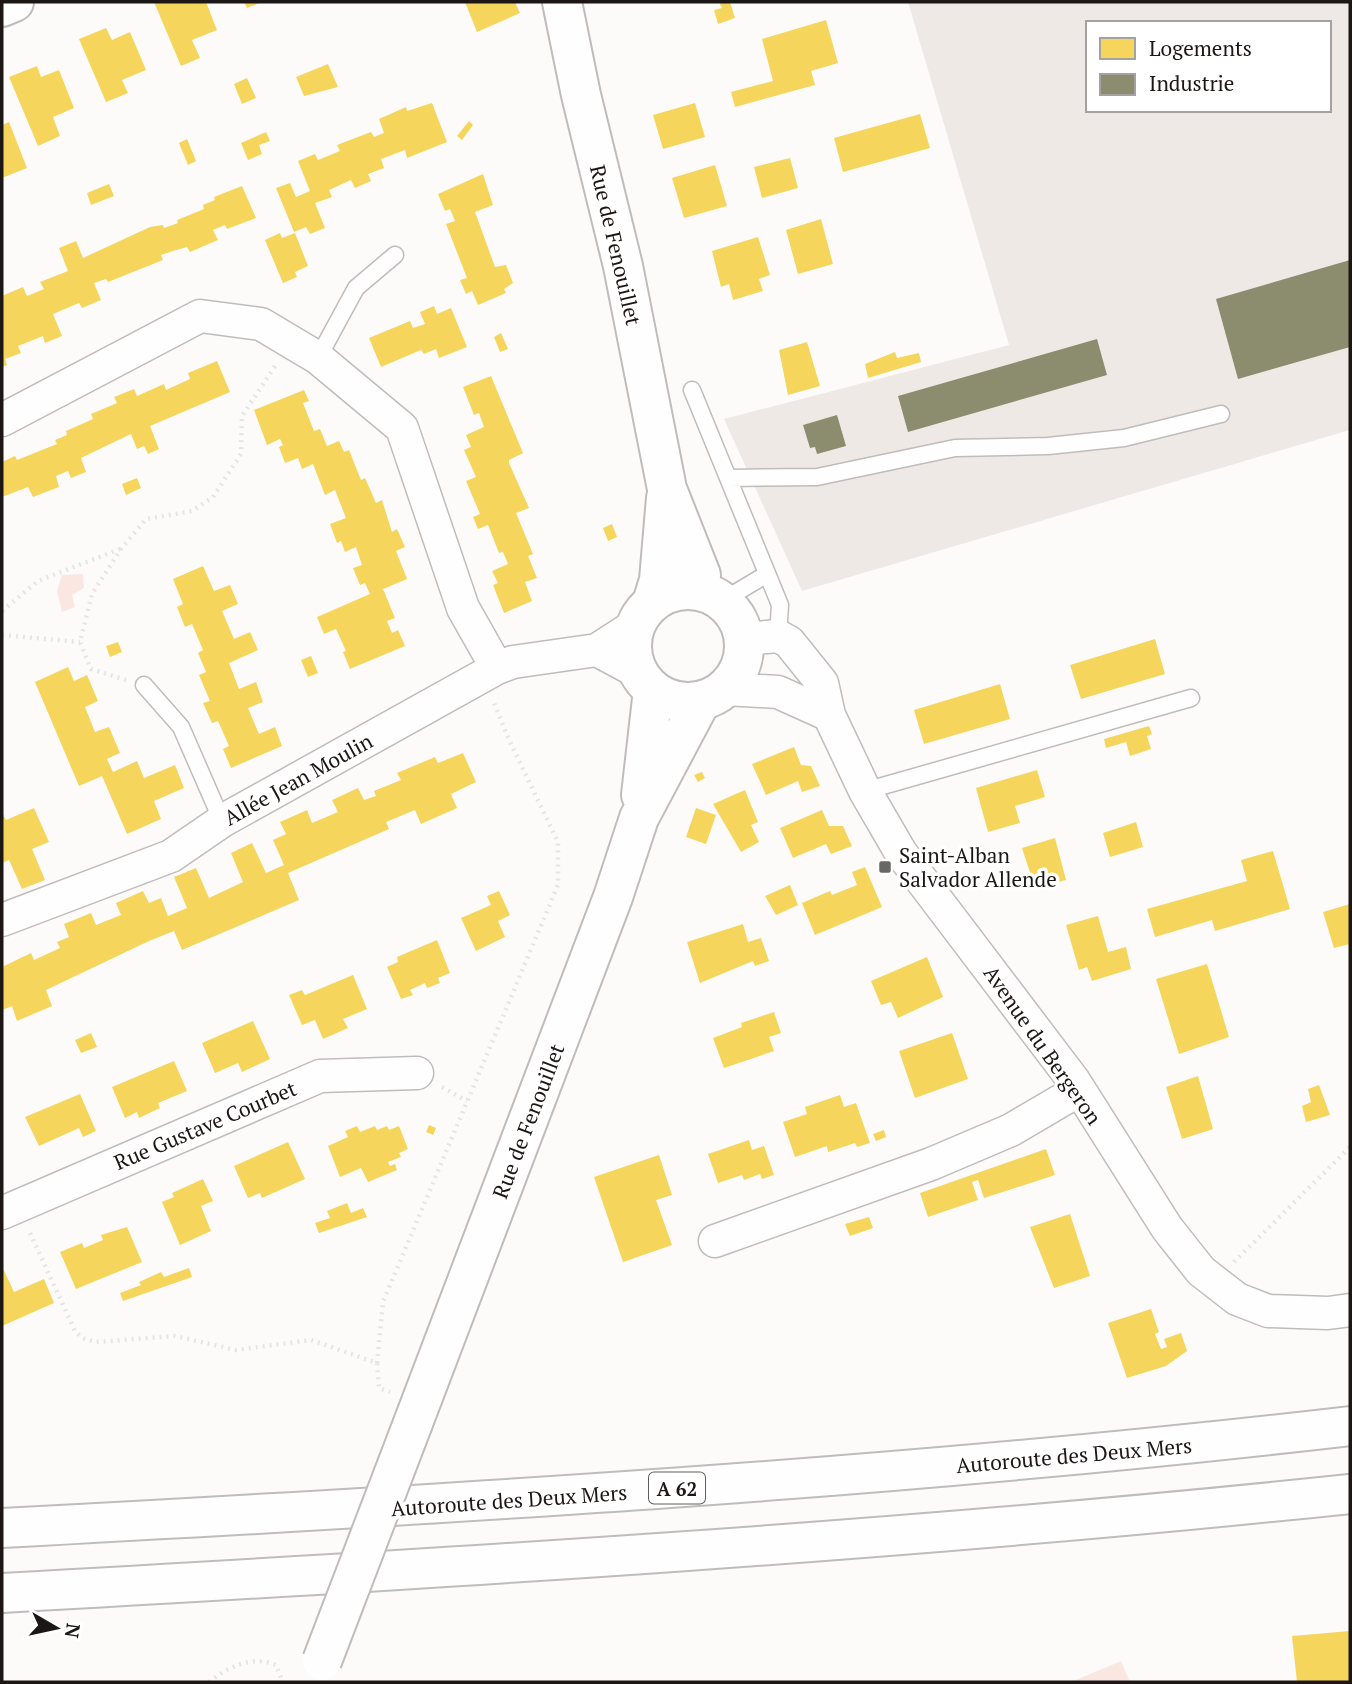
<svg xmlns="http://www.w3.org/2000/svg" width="1352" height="1684" font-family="'PT Serif',serif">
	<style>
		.built { fill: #efe9e6; fill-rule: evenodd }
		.green { fill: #fbe7e1 }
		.homes { fill: #f6d55c }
		.industry { fill: #8c8c6e }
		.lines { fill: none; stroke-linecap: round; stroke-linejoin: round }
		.lane-casing { stroke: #c0bcbb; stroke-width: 19 }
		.street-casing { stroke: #c0bcbb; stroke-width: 35 }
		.secondary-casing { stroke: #c0bcbb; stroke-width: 42 }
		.highway-casing { stroke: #c0bcbb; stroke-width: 42 }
		.path { stroke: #e5e5e5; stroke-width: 4.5; stroke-dasharray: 2 5; stroke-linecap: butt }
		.lane { stroke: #fffefe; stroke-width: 16 }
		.street { stroke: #fffefe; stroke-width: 32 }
		.secondary { stroke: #fffefe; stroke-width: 38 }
		.highway { stroke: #fffefe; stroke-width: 38 }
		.secondary-bridge-casing { stroke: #c0bcbb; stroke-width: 42; stroke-linecap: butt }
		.secondary-bridge { stroke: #fffefe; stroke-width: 38 }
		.poi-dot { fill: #6a6664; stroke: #fff; stroke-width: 2.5 }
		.labels { text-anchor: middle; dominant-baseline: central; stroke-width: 7; stroke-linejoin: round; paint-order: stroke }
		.shield { fill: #fff; stroke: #605c5a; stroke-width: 2 }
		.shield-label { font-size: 19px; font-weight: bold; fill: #1c1614 }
		.street-label { font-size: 21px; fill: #1c1614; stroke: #fff }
		.poi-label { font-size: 21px; fill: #1c1614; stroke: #fff; text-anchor: start }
	</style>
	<rect width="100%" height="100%" fill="#fcfbfa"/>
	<path class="built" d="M908,2H1350V430L802,591L724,419L1009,345ZM1088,23H1329V110H1088Z"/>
	<path class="green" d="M83,574L84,588L72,595L75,607L62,612L57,591L62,575Z
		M1121,1661L1130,1682H1071Z"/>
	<path class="homes" d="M154,2H206L217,30L192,40L200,58L181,66Z
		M244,2H262L247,8Z
		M465,2H515L520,13L477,32Z
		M719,2H730L735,18L718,24L714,10L722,8Z
		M826,20L838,63L811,71L815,85L735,107L731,92L773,81L762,39Z
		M106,28L112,40L130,32L146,70L122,80L128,93L106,102L79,39Z
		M328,64L338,87L304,96L296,77Z
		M37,66L41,77L59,70L74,108L53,117L60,136L38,146L9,77Z
		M247,78L256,98L242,104L234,84Z
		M432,103L447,142L407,158L405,150L381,159L384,168L368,174L371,181L355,188L351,180L329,190L332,197L315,203L325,228L310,234L306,227L294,232L276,188L290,183L296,197L310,191L298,161L315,154L318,160L340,151L337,145L371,132L374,137L384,133L379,119L406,107L407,111Z
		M695,103L705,137L663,149L653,115Z
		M920,114L930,148L843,172L834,138Z
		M469,121L473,125L462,140L457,136Z
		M9,122L27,168L2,178V125Z
		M266,132L270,141L259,145L262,154L248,160L241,143Z
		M187,139L196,161L188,165L179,143Z
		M790,158L798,188L762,198L754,167Z
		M715,165L727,206L684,218L672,178Z
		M483,174L493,205L475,212L495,267L506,265L513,283L504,289L506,293L478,305L472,291L466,294L460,280L467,278L446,224L455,221L450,209L445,211L438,194Z
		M109,184L114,196L91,205L87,193Z
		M242,186L256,218L227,229L225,225L213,230L218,240L190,252L187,247L173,251L161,255L163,260L108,282L106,279L94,283L101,300L82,308L79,303L53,314L62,336L45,343L43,336L18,346L21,353L5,359L7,365L2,367V296L23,287L27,296L44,289L40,282L68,271L59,248L76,241L83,258L150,227L163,225L164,228L178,223L177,220L204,209L203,205L215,200L214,197Z
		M821,219L833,264L798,274L786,230Z
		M280,233L282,238L295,233L308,266L295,272L297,277L283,283L265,240Z
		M758,237L770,275L759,279L763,291L733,300L729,284L721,287L712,251Z
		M434,306L437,314L451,308L467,347L439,358L436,349L424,354L421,350L381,367L369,338L410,321L413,328L425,324L420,312Z
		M501,333L508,349L500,352L494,337Z
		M807,342L820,386L788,395L779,350Z
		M895,352L897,358L919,353L921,362L868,378L865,364Z
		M217,361L230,392L150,426L159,449L148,454L144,446L137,449L131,434L81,458L86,472L71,478L68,471L56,476L59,487L33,497L28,487L2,497V462L15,456L17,460L57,444L55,440L67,435L66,431L93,419L91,414L117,403L114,397L134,389L137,396L164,384L166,390L190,379L188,373Z
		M491,376L523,453L509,460V463L529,508L516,513L533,554L528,556L537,578L525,582L532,601L504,613L493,585L498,583L492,571L508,564L503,552L499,553L488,525L478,529L473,517L480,514L466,481L476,477L464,450L471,447L466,435L484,427L479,413L474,415L463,387Z
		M304,390L309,401L303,403L314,431L320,429L327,446L339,441L344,452L349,450L361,480L365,478L376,503L382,500L392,532L397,529L405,547L396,551L407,579L383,589L395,618L387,621L392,633L398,630L405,646L350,669L343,652L346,651L336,629L324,634L317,617L370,594L365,583L360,585L353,568L362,565L356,547L345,552L341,541L337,543L330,524L346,518L335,490L325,495L313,464L302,469L298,458L285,463L279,447L283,445L280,439L267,445L254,410Z
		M137,478L141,488L126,495L122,484Z
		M612,524L617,537L608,541L603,528Z
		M203,566L214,591L230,585L238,604L222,611L234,639L250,632L258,650L229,663L239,689L256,682L263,702L248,708L259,734L275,727L282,746L231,768L223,749L229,746L218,721L212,723L203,703L210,701L199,675L206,672L198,653L203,650L192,624L185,627L177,607L183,604L173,579Z
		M1155,639L1165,674L1081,699L1070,665Z
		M118,642L122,652L110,657L106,646Z
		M311,656L318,673L308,677L301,660Z
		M68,667L74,681L87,675L98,701L85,707L95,732L109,727L120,753L107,759L113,772L137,761L144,778L175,765L184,788L154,801L161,819L127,834L102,776L79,786L35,682Z
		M1000,684L1010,719L924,744L914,710Z
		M1149,726L1152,734L1147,736L1151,749L1130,756L1126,742L1106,748L1104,739Z
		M794,747L801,765L811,766L820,786L802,792L798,781L766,795L752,764Z
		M463,753L476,782L451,794L457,808L421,824L415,810L386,822L389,829L288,873L299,900L182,950L174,931L149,941L46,990L52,1006L17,1021L12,1006L2,1010V967L31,953L34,960L60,948L57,942L69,937L64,924L91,913L96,925L121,915L116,903L143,891L149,903L161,898L168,916L187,908L174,877L196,868L209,898L243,882L231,853L252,843L266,873L284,865L273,840L286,834L280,822L307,810L312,823L338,812L332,800L358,788L364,800L376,796L374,791L401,780L397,773L435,757L438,763Z
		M1037,770L1045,797L1015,806L1020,823L988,832L976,788Z
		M702,772L705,778L698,782L694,775Z
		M745,790L758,822L751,825L759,842L741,852L713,804Z
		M34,808L49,842L32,849L45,880L22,889L9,860L2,863V812L6,820Z
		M696,808L716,815L706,844L686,837Z
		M822,810L829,826H843L852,846L831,854L826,844L793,858L780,828Z
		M1136,822L1143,847L1110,857L1103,833Z
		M1055,838L1066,880L1035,888L1022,848Z
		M1273,851L1290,909L1215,931L1212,920L1155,937L1147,909L1247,881L1241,860Z
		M865,867L882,907L815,935L802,903L830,891L832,895L857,885L852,872Z
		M790,885L798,905L776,915L765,896Z
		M499,891L510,915L498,921L505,937L476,951L461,918L491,905L487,896Z
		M1350,904V944L1334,948L1323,912Z
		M1098,916L1108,952L1126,947L1131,969L1092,981L1087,967L1079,970L1066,925Z
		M743,924L748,942L761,938L769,961L755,966L753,961L700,983L687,942Z
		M437,940L450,973L438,978L440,983L427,988L425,983L410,990L413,995L401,999L387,967L398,962L397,957Z
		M927,957L943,997L898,1018L891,1002L881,1005L871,981Z
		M1207,964L1229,1037L1179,1054L1156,979Z
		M353,975L367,1009L343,1019L348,1028L323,1039L315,1020L302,1025L289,995L302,990L305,995Z
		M774,1012L781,1033L769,1037L774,1051L724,1068L713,1038L742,1027L741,1023Z
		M253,1021L270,1059L242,1072L238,1063L215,1073L202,1043Z
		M91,1033L97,1047L81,1053L75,1040Z
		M952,1033L968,1079L915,1098L899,1051Z
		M174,1061L187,1091L158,1103L160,1108L139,1118L137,1112L125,1118L112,1087Z
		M1198,1076L1213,1129L1182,1139L1166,1087Z
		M1319,1085L1330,1115L1306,1122L1302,1106L1311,1102L1308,1089Z
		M80,1094L96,1131L83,1137L79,1128L39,1146L25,1117Z
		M840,1095L844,1107L856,1103L870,1143L857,1147L855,1143L828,1152L827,1146L795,1157L783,1122L807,1114L805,1107Z
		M429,1125L436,1128L433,1135L426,1132Z
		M357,1126L360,1132L375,1126L377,1130L387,1126L389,1130L399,1126L408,1149L399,1153L401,1157L388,1162L390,1166L395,1164L397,1170L368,1182L361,1168L340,1177L328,1146L348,1137L345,1131Z
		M884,1130L886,1137L876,1141L873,1134Z
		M749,1140L752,1150L764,1146L774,1175L762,1179L760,1174L744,1180L742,1175L718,1183L708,1154Z
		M288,1142L305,1179L262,1198L260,1193L248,1198L234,1166Z
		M1046,1149L1055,1175L984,1198L978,1180L972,1182L978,1200L928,1217L920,1193Z
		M659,1155L672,1195L656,1200L672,1245L623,1262L594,1177Z
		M203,1179L213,1201L201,1206L211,1231L180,1245L162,1202L174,1197L172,1193Z
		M347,1203L351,1213L363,1208L367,1217L319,1233L315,1223L330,1218L327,1211Z
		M1070,1214L1090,1276L1054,1288L1030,1227Z
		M869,1217L873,1228L850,1236L845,1224Z
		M127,1227L142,1262L76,1289L60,1252L82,1243L84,1248L103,1240L101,1235Z
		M2,1266L14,1292L44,1279L54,1303L2,1326Z
		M189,1268L192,1277L123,1301L120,1293L141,1285L139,1282L161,1272L164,1277Z
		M1151,1309L1159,1332L1155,1334L1161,1349L1167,1347L1164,1339L1181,1333L1187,1351L1166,1366L1127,1378L1108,1323Z
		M1350,1631V1682H1297L1292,1636Z"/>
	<path class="industry" d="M1350,260V347L1238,379L1216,299Z
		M1097,339L1107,375L908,432L898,396Z
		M837,415L846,446L817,454L815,447L810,448L803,425Z"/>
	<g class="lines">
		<g class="lane-casing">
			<path id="lane" d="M318,358L356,288L395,255
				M692,390L780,605L778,636
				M728,478L817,477L955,448L1048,446L1124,438L1221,414
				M722,601L767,574
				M144,685L181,727L222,821
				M865,791L1191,698"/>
		</g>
		<g class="street-casing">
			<path id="street" d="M2,420L200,316L261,324L318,358L402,428L463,608L497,668
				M744,639L778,636L789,642L822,683L829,715L865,791L901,853L1074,1081L1167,1228L1201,1271L1237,1299L1268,1311L1328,1313L1350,1310
				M597,650L638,672
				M725,689L778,692L829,715
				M2,920L171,856L222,821L497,668L513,662L597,650L634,626
				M2,1213L320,1076L417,1073
				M715,1241L931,1164L1011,1130L1079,1090"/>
		</g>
		<g class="secondary-casing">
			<path id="secondary" d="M562,2L581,95L623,266L667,489L701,575L700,591
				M2,7L14,2
				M632 646a56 56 0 1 1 112 0a56 56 0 1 1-112 0Z
				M652,603L659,580L666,498
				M641,795L653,690
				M413,1423L613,897L639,818L701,701"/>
		</g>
		<g class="highway-casing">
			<path id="highway" d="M2,1528C452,1504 902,1478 1350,1426
				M2,1593C452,1568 902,1541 1350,1494"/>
		</g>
		<path class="path" d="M2,611L38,581L120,549
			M2,635L80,642
			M126,680L91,669L80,642L92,594L121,549L146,519L192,511L213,497L241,454L242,416L275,366
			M442,1087L467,1101
			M30,1233L75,1331L82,1338L96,1342L175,1336L236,1350L311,1340L377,1363L379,1388L390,1392
			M1234,1262L1350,1147
			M377,1363L383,1302L558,885V842L510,742L494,703
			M209,1682C228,1667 252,1655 276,1665L283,1682"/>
		<use href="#lane" class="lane"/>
		<use href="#street" class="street"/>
		<use href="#secondary" class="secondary"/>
		<use href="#highway" class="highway"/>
		<g class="secondary-bridge-casing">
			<path id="secondary-bridge" d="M322,1661L413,1423"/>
		</g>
		<use href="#secondary-bridge" class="secondary-bridge"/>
	</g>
	<rect class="poi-dot" x="878" y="860" width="14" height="14" rx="3.5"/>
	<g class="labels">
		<rect class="shield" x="649" y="1472.5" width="56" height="31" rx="5"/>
		<g class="shield-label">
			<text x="677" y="1488">A 62</text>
		</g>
		<g class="street-label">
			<text transform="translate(616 245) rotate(77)">Rue de Fenouillet</text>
			<text transform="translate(298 779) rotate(-29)">Allée Jean Moulin</text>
			<text transform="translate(1043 1045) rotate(55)">Avenue du Bergeron</text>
			<text transform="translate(528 1121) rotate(-69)">Rue de Fenouillet</text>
			<text transform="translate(205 1125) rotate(-23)">Rue Gustave Courbet</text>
			<text transform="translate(1074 1455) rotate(-5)">Autoroute des Deux Mers</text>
			<text transform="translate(509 1500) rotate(-4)">Autoroute des Deux Mers</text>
		</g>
		<g class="poi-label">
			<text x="899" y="855">Saint-Alban<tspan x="899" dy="24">Salvador Allende</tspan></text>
		</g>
	</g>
	<rect width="1352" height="1684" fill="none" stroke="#1c1614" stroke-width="7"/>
	<rect x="1086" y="21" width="245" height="91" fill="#ffffff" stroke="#a4a2a1" stroke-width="2"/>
	<rect x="1100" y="38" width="35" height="21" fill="#f6d55c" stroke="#a4a2a1" stroke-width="2"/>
	<text x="1149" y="56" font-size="21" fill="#1c1614">Logements</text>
	<rect x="1100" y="74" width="35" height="21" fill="#8c8c6e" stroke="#a4a2a1" stroke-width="2"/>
	<text x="1149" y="91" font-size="21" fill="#1c1614">Industrie</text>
	<g transform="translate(56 1628) rotate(99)" stroke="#ffffff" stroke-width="5" paint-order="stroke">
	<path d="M0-5L12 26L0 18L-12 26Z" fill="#1c1614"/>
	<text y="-10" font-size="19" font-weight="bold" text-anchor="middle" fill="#1c1614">N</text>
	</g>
</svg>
